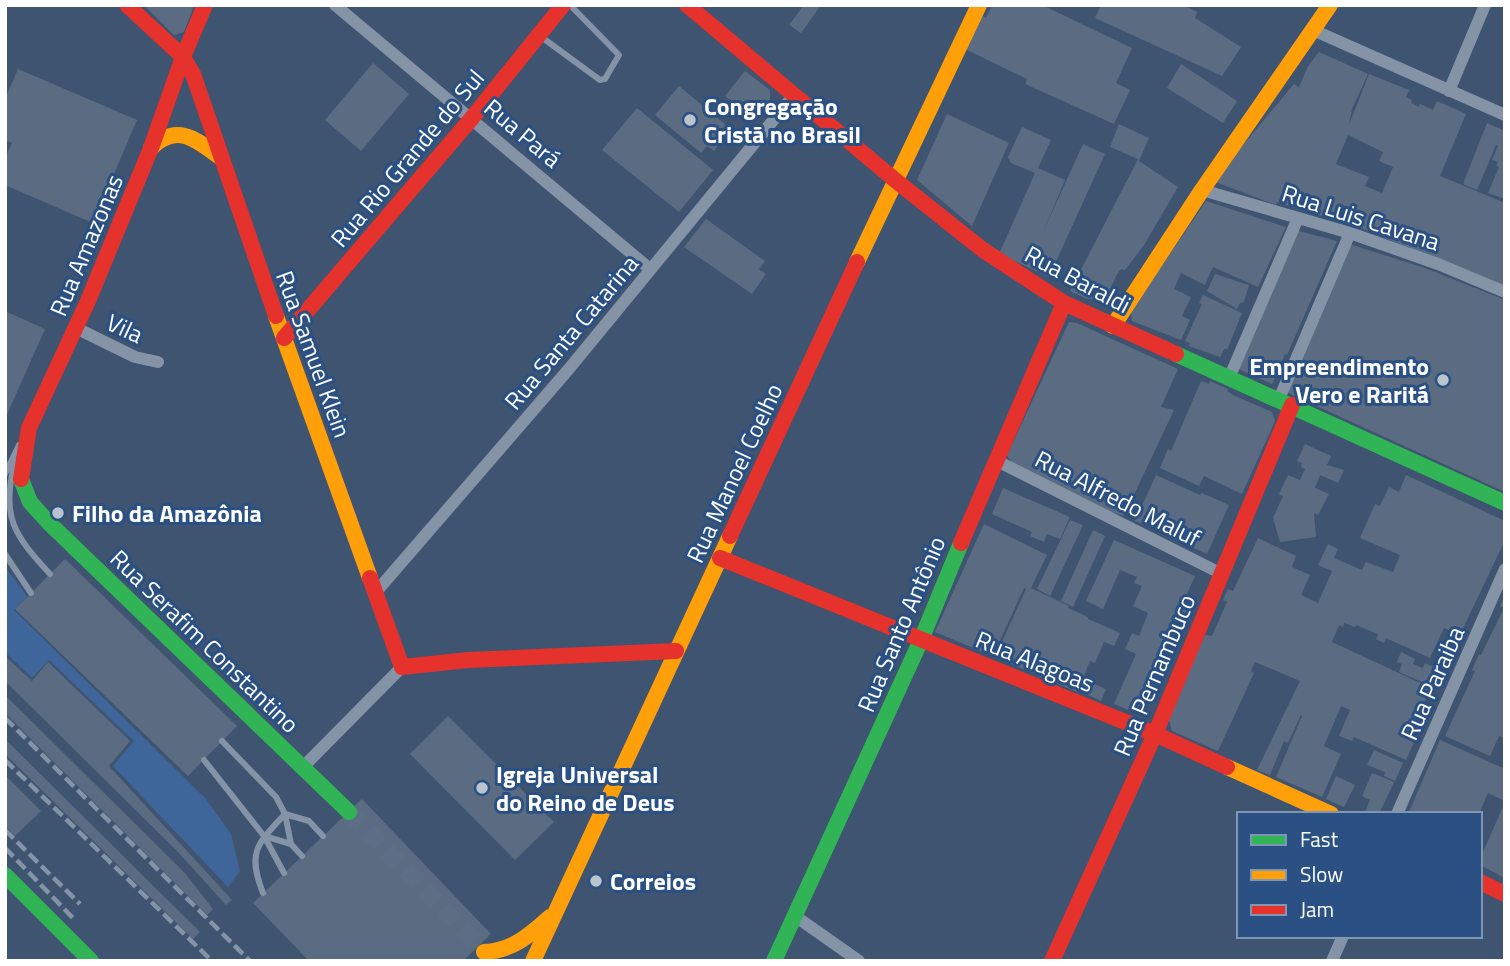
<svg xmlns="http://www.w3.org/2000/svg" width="1510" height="966" font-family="'Titillium Web',sans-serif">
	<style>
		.green { fill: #3f669a }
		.building { fill: #5b6c82; fill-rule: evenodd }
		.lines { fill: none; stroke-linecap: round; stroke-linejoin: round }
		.secondary-tunnel { stroke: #5b6e85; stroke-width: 18; stroke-dasharray: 18 9; stroke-linecap: butt }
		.lane { stroke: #8593a6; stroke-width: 6 }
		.street { stroke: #8593a6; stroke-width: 12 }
		.fast { stroke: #30b455; stroke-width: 16 }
		.slow { stroke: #ff9f0a; stroke-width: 16 }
		.jam { stroke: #e5322d; stroke-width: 16 }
		.rail { stroke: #8493a5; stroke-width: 4.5; stroke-dasharray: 12 5; stroke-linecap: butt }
		.poi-dot { fill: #bbc3cd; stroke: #2a5084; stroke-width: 2.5 }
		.labels { text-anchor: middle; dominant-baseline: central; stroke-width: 6; stroke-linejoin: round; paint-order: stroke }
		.poi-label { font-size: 24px; font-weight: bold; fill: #fff; stroke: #2a5084; text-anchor: start }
		.street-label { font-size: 24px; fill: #fff; stroke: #2a5084 }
	</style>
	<rect width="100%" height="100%" fill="#3e5470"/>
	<path class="green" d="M5,567L27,596L14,610L206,799L231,834L240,871L228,887L113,766L134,741L49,660L32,678L5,652Z"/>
	<path class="building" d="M144,5H194L184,32L174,35Z
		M804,5H821L801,33L789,25Z
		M992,5H1042L1132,48L1116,83L1130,90L1114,124L1025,84L1027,79L961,47L977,13L986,18Z
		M1101,5H1183L1197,12L1195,18L1241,47L1222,76L1095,18Z
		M1319,52L1368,74L1352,109L1349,125L1369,74L1409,90L1406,97L1412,100L1411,103L1419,107L1420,104L1433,110L1437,101L1466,114L1440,176L1505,203V286L1363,229L1277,202L1276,205L1213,181L1294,84L1299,87L1308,66ZM1348,135L1383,152L1379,161L1393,167L1382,193L1365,186L1369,177L1336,164Z
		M373,63L409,94L361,151L325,120Z
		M1181,64L1237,101L1223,123L1167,88Z
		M18,69L137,120L93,223L5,185V158L12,143L5,140V99Z
		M745,71L770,90V101L755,120L725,96Z
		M679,86L726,125L718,135L723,139L714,151L707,146L701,153L655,115Z
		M637,108L713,170L679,212L602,150Z
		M947,114L1009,143L972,226L917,180Z
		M1487,123L1505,131V199L1488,193L1499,167L1496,166L1498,162L1492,160L1498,146L1496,145L1477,190L1463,184Z
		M1119,124L1149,138L1139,161L1178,187L1144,245L1125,270L1121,269L1116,276L1108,294L1101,299H1087L1070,291L1138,159L1110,147Z
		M1022,127L1051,140L1038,168L1065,180L1043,232L1083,144L1105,154L1049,277L999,254L1035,173L1011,163L1008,157Z
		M1206,201L1286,227L1258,287L1213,267L1205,285L1181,273L1174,289L1191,297L1182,316L1190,320L1181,340L1132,321L1131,311Z
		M706,219L765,261L759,269L766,274L752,294L684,247Z
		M1295,230L1337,241L1287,355L1285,354L1272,384L1234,367Z
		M1349,244L1425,268L1505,300V492L1286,392Z
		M1215,274L1249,285L1244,302L1240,303L1237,309L1207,291Z
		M1203,295L1242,313L1227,350L1225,348L1220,357L1189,346L1190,343L1185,341L1202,304L1199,303Z
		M7,312L45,329L5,419V317Z
		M1069,322L1077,323L1178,369L1161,407L1174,410L1124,516L1105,510L1011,462L1007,455Z
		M1201,381L1209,384L1210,381L1228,389L1227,391L1233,395L1272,412L1275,421L1242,494L1204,476L1199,486L1160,468L1168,449L1171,451Z
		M1305,444L1331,456L1327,465L1344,470L1338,483L1320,475L1315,488L1329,494L1318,515L1314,513L1316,537L1280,542L1273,518L1283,496L1279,494L1288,475L1300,480L1305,469L1301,467L1302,463L1297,461Z
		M1156,475L1200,495L1202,493L1229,505L1207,554L1169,537L1171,533L1146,522L1145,525L1135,521Z
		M1406,475L1505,521V540L1460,635L1444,628L1430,658L1386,638L1384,643L1376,639L1378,634L1356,625L1355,627L1344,623L1343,627L1339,625L1332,642L1431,688L1410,736L1415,740L1406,760L1354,737L1352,741L1339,736L1350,710L1341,706L1324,746L1341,754L1322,797L1276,777L1302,716L1301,715L1288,743L1284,741L1270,775L1257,770L1300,681L1255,662L1251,671L1254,673L1218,751L1172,731L1168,717L1205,635L1212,636L1227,602L1223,600L1228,589L1233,591L1258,538L1296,556L1292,567L1310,575L1301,595L1318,603L1332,571L1318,565L1328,544L1338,549L1334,558L1362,570L1366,562L1393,572L1400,555L1360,538L1375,504L1380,506L1389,487L1399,492Z
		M1003,488L1070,517L1060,539L1047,534L1044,542L1030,536L1032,532L992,514Z
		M1070,520L1083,525L1050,596L1037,589Z
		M984,524L1047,555L1031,588L1069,606L1068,608L1088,617V619L1120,633L1114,646L1104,642L1095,663L1090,661L1077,692L995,657L1026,589L1024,588L993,656L935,632Z
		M1093,530L1105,536L1073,607L1061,601Z
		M1114,540L1195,576L1182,605L1194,611L1185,630L1181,628L1144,711L1138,714L1114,704L1136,654L1125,649L1132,633L1139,636L1148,613L1133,606L1142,586L1134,583L1137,577L1120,570L1103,609L1086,601Z
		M65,559L237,726L188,776L15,609Z
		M1505,594V738L1499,736L1490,756L1445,736L1475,671L1472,670L1479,654L1481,655L1504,608L1500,606Z
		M1401,652L1415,659L1413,664L1423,668L1425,663L1444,672L1439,684L1429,679L1422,682L1399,672L1402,664L1397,662Z
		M5,656L32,681L48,662L130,741L109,766L232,900L226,905L177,851L5,681Z
		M1085,680L1106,689L1101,701L1080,691Z
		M5,695L185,873L213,909L207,915L5,713Z
		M448,716L554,822L515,860L410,754Z
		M5,739L200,932L193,939L5,754Z
		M1440,740L1505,769V801L1488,793L1479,814H1408Z
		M1374,750L1403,763L1395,781L1384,776L1385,772L1367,765Z
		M1372,773L1394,782L1379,814H1364L1370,800L1362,796Z
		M5,775L41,811L15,836L5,826Z
		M1336,776L1355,785L1344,807L1326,799Z
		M362,799L491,934L463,961H309L253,903Z
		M1505,802V878L1480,865V859Z"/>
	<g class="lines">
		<path class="secondary-tunnel" d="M349,812L479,946"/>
		<path class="lane" d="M540,36L600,80L605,79L619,55L570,5
			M15,462C0,517 15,536 50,574
			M5,474L19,445
			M5,554L31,593
			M222,741L276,797L285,814L291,844L302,856
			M204,760L264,836L284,873
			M285,814L309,821L323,836
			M264,836L291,844
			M263,893C247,852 257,844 285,814"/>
		<path class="street" d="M335,5L650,269
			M1313,30L1505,115
			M1449,91L1485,5
			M1202,190L1350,233L1438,264L1505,292
			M76,328L135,357L158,362
			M1230,376L1298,218
			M1279,399L1350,233
			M995,460L1222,574
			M376,592L568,370L794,95
			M303,767L402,667
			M1397,814L1505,569
			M795,916L859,961
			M1332,961L1343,936"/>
		<path class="fast" d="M1176,354L1505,503
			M21,479L30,502L49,523L349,812
			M5,875L91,961
			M774,961L921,640L961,543"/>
		<path class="slow" d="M151,148C177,122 197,140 221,158
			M857,262L979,5
			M276,316L370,578
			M1113,326L1202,190L1330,5
			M1227,767L1331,814
			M484,952C512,951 530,935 550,917
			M533,961L730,536"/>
		<path class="jam" d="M127,5L183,57L193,74L276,316
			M687,5L895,180L983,250L1064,303L1176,354
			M284,338L472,118L563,5
			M21,479L29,428L88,301L151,148L183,57L205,5
			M730,536L857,262
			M961,543L1064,303
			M720,558L1155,734L1227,767
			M370,578L402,667L468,660L676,651
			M1480,882L1505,894
			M1052,961L1155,734L1292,405"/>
		<path class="rail" d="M5,718L250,961
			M5,760L212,961
			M5,830L80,904
			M5,848L74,919"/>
	</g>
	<g class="poi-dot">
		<circle cx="690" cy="120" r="7"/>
		<circle cx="1443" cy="380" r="7"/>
		<circle cx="58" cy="513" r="7"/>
		<circle cx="482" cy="788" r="7"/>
		<circle cx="596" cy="881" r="7"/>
	</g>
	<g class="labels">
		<g class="poi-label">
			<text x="704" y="106">Congregação<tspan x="704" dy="28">Cristã no Brasil</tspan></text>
			<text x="1429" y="366" text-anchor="end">Empreendimento<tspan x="1429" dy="28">Vero e Raritá</tspan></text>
			<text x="72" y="513">Filho da Amazônia</text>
			<text x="496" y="774">Igreja Universal<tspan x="496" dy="28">do Reino de Deus</tspan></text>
			<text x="610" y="881">Correios</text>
		</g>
		<g class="street-label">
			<text transform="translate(523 133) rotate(40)">Rua Pará</text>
			<text transform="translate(407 158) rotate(-50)">Rua Rio Grande do Sul</text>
			<text transform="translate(1361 217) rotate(18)">Rua Luis Cavana</text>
			<text transform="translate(86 245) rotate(-67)">Rua Amazonas</text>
			<text transform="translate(1078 279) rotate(28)">Rua Baraldi</text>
			<text transform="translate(125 328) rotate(25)">Vila</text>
			<text transform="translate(571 332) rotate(-50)">Rua Santa Catarina</text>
			<text transform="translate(314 354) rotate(70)">Rua Samuel Klein</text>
			<text transform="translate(734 473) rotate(-65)">Rua Manoel Coelho</text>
			<text transform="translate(1118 498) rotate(27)">Rua Alfredo Maluf</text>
			<text transform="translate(901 624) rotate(-67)">Rua Santo Antônio</text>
			<text transform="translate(205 641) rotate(44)">Rua Serafim Constantino</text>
			<text transform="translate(1035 661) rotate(22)">Rua Alagoas</text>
			<text transform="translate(1154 675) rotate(-67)">Rua Pernambuco</text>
			<text transform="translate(1432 683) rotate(-66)">Rua Paraiba</text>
		</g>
	</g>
	<rect width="1510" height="966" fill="none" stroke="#ffffff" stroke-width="14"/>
	<rect x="1237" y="812" width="245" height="126" fill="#2a5084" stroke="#7f96b5" stroke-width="2"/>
	<rect x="1251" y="835" width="35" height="10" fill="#30b455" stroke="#7f96b5" stroke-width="2"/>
	<text x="1300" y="847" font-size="21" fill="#ffffff">Fast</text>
	<rect x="1251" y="870" width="35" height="10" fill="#ff9f0a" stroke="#7f96b5" stroke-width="2"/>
	<text x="1300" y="882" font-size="21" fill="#ffffff">Slow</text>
	<rect x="1251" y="905" width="35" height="10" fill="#e5322d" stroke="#7f96b5" stroke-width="2"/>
	<text x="1300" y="917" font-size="21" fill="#ffffff">Jam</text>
</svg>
